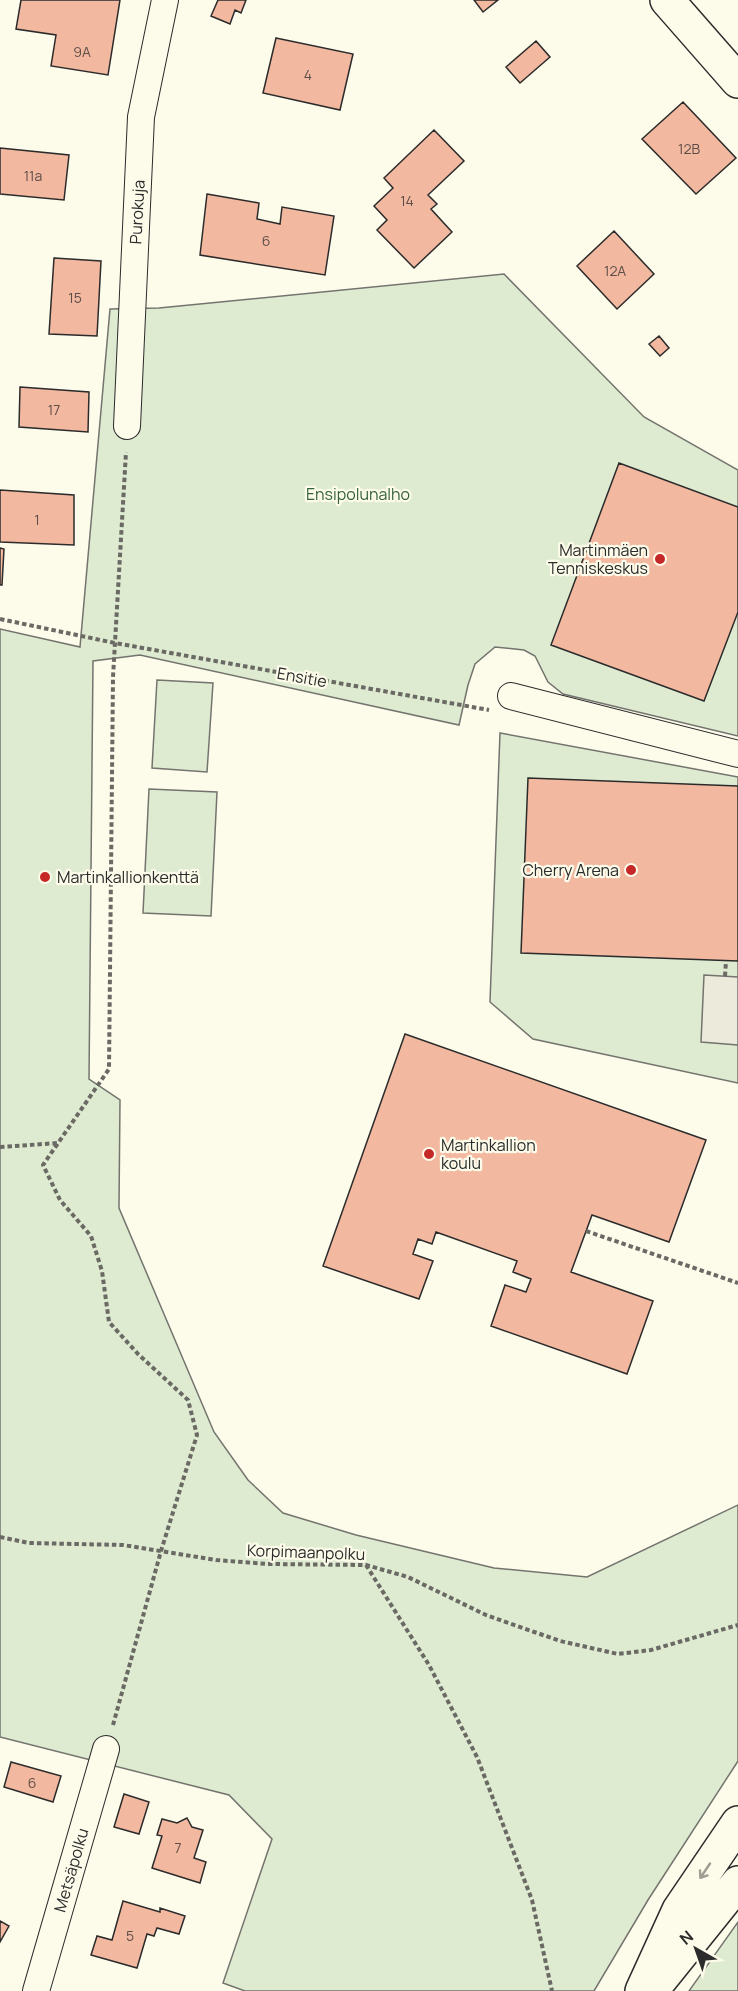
<svg xmlns="http://www.w3.org/2000/svg" width="738" height="1991" font-family="Manrope,sans-serif">
	<style>
		.green { fill: #deebd1; stroke: #74746e; stroke-width: 1.5 }
		.parking { fill: #eceadb; stroke: #74746e; stroke-width: 1.5 }
		.building { fill: #f2b8a0; stroke: #2b2b2b; stroke-width: 1.5 }
		.lines { fill: none; stroke-linecap: round; stroke-linejoin: round }
		.street-casing { stroke: #2b2b2b; stroke-width: 28 }
		.secondary-casing { stroke: #2b2b2b; stroke-width: 36 }
		.primary-casing { stroke: #2b2b2b; stroke-width: 36 }
		.path { stroke: #6a6964; stroke-width: 4; stroke-dasharray: 4.5 3; stroke-linecap: butt }
		.street { stroke: #fdfbea; stroke-width: 26 }
		.secondary { stroke: #fdfbea; stroke-width: 33 }
		.primary { stroke: #fdfbea; stroke-width: 33 }
		.oneway { stroke: #9e9d94 }
		.poi-dot { fill: #c62828; stroke: #fdfbea; stroke-width: 2 }
		.labels { text-anchor: middle; dominant-baseline: central; stroke-width: 4.5; stroke-linejoin: round; paint-order: stroke }
		.number-label { font-size: 14px; fill: #5d4e48 }
		.street-label { font-size: 16px; fill: #2b2b2b; stroke: #fdfbea }
		.park-label { font-size: 16px; fill: #34623c; stroke: #fdfbea }
		.poi-label { font-size: 16px; fill: #2b2b2b; stroke: #fdfbea; text-anchor: end }
	</style>
	<rect width="100%" height="100%" fill="#fdfbea"/>
	<path class="green" d="M504,274L644,417L738,470V736L563,694L548,682L535,656L524,650L495,647L475,664L468,685L459,725L140,655L93,661L89,1079L120,1100L119,1208L214,1432L248,1480L283,1513L356,1535L494,1568L587,1577L738,1505V1761L648,1900L594,1991H245L223,1983L272,1839L229,1795L0,1737V629L80,647L110,309L159,308Z
		M157,680L213,683L207,772L152,768Z
		M500,733L738,777V1083L533,1039L490,1002Z
		M149,789L217,792L211,916L143,913Z
		M738,1922V1991H689Z"/>
	<path class="parking" d="M704,975L738,977V1045L701,1042Z"/>
	<path class="building" d="M21,0H120L108,75L51,66L56,35L16,29Z
		M218,0H246L241,13L235,10L230,24L211,16Z
		M474,0H498L483,12Z
		M276,38L353,54L340,110L263,93Z
		M536,41L550,57L520,83L506,67Z
		M683,102L736,158L696,194L642,139Z
		M434,130L464,161L428,195L437,204L431,209L452,232L414,268L377,230L387,220L374,206L393,188L384,178Z
		M0,148L69,155L64,200L0,194Z
		M207,194L259,203L257,219L280,224L282,207L334,216L325,275L200,255Z
		M614,231L654,274L617,309L577,266Z
		M54,258L101,261L97,336L49,334Z
		M659,336L669,348L660,356L649,344Z
		M20,387L89,392L88,432L19,427Z
		M619,463L738,507V612L704,701L551,645Z
		M0,490L74,495V545L0,542Z
		M0,548L4,549L2,585H0Z
		M528,778L738,786V961L521,953Z
		M405,1034L706,1140L669,1242L592,1215L571,1272L653,1301L627,1374L491,1326L505,1285L526,1292L531,1279L513,1272L517,1261L436,1232L432,1244L418,1239L413,1254L433,1261L419,1299L323,1266Z
		M11,1762L61,1776L53,1802L4,1787Z
		M124,1794L149,1802L139,1834L114,1827Z
		M187,1818L192,1827L203,1830L194,1858L206,1862L200,1883L152,1868L162,1836L157,1835L162,1819L177,1823Z
		M123,1901L160,1912V1908L185,1916L179,1934L157,1928L154,1936L147,1934L137,1968L91,1955L97,1936L112,1940Z
		M0,1921L9,1926L0,1942Z"/>
	<g class="lines">
		<g class="street-casing">
			<path id="street" d="M127,426L141,117L165,0
				M511,696L738,754
				M36,1991L106,1749"/>
		</g>
		<g class="secondary-casing">
			<path id="secondary" d="M667,0L738,81"/>
		</g>
		<g class="primary-casing">
			<path id="primary" d="M660,1980L738,1883
				M642,1991L679,1910L738,1823"/>
		</g>
		<path class="path" d="M0,619L115,643L489,710
			M725,976L726,961
			M0,1147L58,1143
			M586,1231L738,1283
			M0,1537L29,1543L123,1545L216,1560L268,1564L366,1565L408,1577L486,1615L560,1641L618,1654L651,1650L738,1625
			M366,1565L429,1665L477,1757L532,1900L552,1991
			M113,1725L161,1551L197,1435L188,1400L138,1354L109,1322L102,1271L91,1236L60,1200L43,1165L109,1069L113,677L126,452"/>
		<use href="#street" class="street"/>
		<use href="#secondary" class="secondary"/>
		<use href="#primary" class="primary"/>
	</g>
	<defs><path id="oneway-shaft" d="M-6 0H5M1.5-3L5.5 0L1.5 3" fill="none" stroke-width="1.6" stroke-linecap="round" stroke-linejoin="round" transform="scale(1.5)"/></defs>
	<use class="oneway" href="#oneway-shaft" transform="translate(705 1871) rotate(124)"/>
	<g class="poi-dot">
		<circle cx="660" cy="559" r="6"/>
		<circle cx="631" cy="870" r="6"/>
		<circle cx="45" cy="877" r="6"/>
		<circle cx="429" cy="1154" r="6"/>
	</g>
	<g class="labels">
		<g class="number-label">
			<text x="82" y="51">9A</text>
			<text x="308" y="74">4</text>
			<text x="689" y="148">12B</text>
			<text x="33" y="175">11a</text>
			<text x="407" y="200">14</text>
			<text x="266" y="240">6</text>
			<text x="615" y="270">12A</text>
			<text x="75" y="297">15</text>
			<text x="54" y="409">17</text>
			<text x="37" y="519">1</text>
			<text x="32" y="1782">6</text>
			<text x="178" y="1847">7</text>
			<text x="130" y="1935">5</text>
		</g>
		<g class="street-label">
			<text transform="translate(137 212) rotate(-87)">Purokuja</text>
			<text transform="translate(302 677) rotate(10)">Ensitie</text>
			<text transform="translate(306 1552) rotate(2)">Korpimaanpolku</text>
			<text transform="translate(71 1870) rotate(-74)">Metsäpolku</text>
		</g>
		<g class="park-label">
			<text x="358" y="494">Ensipolunalho</text>
		</g>
		<g class="poi-label">
			<text x="648" y="550">Martinmäen<tspan x="648" dy="18">Tenniskeskus</tspan></text>
			<text x="619" y="870">Cherry Arena</text>
			<text x="57" y="877" text-anchor="start">Martinkallionkenttä</text>
			<text x="441" y="1145" text-anchor="start">Martinkallion<tspan x="441" dy="18">koulu</tspan></text>
		</g>
	</g>
	<g transform="translate(696 1949) rotate(320)" stroke="#fdfbea" stroke-width="4.5" paint-order="stroke">
	<path d="M0-4.5L10 22L0 15L-10 22Z" fill="#2b2b2b"/>
	<text y="-9" font-size="16" font-weight="bold" text-anchor="middle" fill="#2b2b2b">N</text>
	</g>
</svg>
